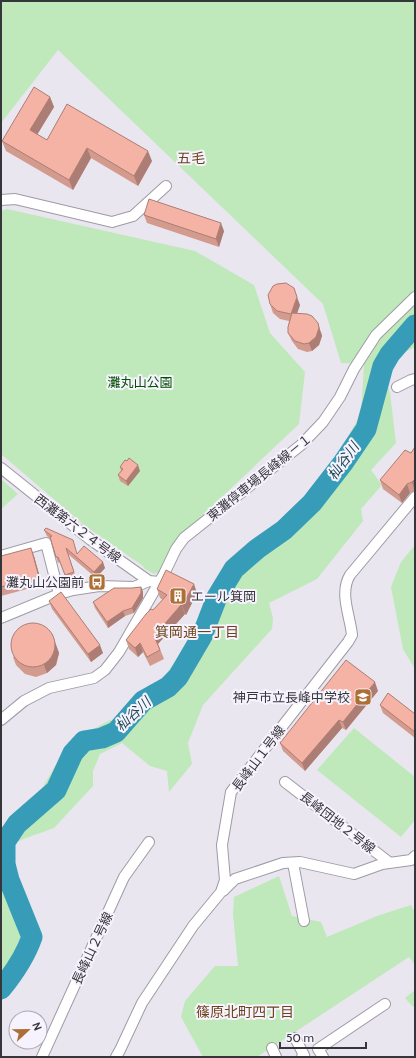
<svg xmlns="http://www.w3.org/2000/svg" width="416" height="1058" font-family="Cabin,'Noto Sans JP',sans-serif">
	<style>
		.green { fill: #bfe8bb }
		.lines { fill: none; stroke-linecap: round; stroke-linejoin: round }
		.river { stroke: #369cb7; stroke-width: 21 }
		.minor-casing { stroke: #9e9ba5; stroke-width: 12 }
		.minor { stroke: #fff; stroke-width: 10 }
		.wall { fill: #d39a8e }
		.shaded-wall { fill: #ac7d74 }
		.building { fill: #f5b3a5; stroke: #ac7d74 }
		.labels { text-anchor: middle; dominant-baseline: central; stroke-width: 4; stroke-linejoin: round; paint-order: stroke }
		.park-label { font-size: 13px; fill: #005100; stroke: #f7f3fe }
		.street-label { font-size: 13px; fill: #363539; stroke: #f7f3fe }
		.poi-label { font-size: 13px; fill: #363539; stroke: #f7f3fe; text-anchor: end }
		.neighbourhood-label { font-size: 14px; fill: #6c421a; stroke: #f7f3fe }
		.water-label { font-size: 14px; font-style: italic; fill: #1e4956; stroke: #f7f3fe }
	</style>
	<rect width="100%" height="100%" fill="#e9e6f0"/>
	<path class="green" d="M1,1H415V347L381,364L390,393L396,443L371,470L382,485L361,509L363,521L317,579L269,603L273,618L272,629L203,705L188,743L192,764L169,792L167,771L150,766L122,743L100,754L93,771V786L54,828L26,838L10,845L1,854V831L11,816L40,792L69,742L110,720L126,727L139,714L138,710L189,644L213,591L225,572L303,506L334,460L361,414L364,364L341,363L323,304L58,50L1,123Z
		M7,209L195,251L254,285L270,333L305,372L299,424L187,530L159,572L154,574L145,569L143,566L84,525L1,454V211Z
		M1,479L18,494L1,509Z
		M415,545V669L403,649L391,587L401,562Z
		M354,728L415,777V820L401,837L317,770Z
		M1,869L3,879L21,895L34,923L28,945L5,970L1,971Z
		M279,876L292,916L321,922L327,937L377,916L411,905L415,912V965L409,957L257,1057H203L181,1017L185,1001L215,966H238L233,914L234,897Z
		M415,990V1005L413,1007L405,998Z"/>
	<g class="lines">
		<path class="river" d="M1,989C14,973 25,957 32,937L9,880L5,864V842L17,824L56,790L73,753L84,741L102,738L116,732L143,701L168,687L178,677L202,636L217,597L234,569L257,549L284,530L312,503L343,463L366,429L383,366L390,354L415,325"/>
		<g class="minor-casing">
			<path id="minor" d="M1,200L15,199L112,222L133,216L166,186
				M397,387L411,380L415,379
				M1,468L91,540L149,581L159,582
				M1,556L46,543L59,594
				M1,618L59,594L73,590L99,586L134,587L149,581
				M1,720L24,701L49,688L94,678L105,670L119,652L164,574L176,549L184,538L301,445L323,422L340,397L354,369L376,335L415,297
				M285,782L390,863
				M293,863L304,921
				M223,891L235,879L283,863L300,862L354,874L382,864L411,860L415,856
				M295,1038L304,1055L302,1057
				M272,1048L276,1057
				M42,1057L124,877L149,842
				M116,1057L120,1050L142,1003L193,926L221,892L225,880L222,845L231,792L348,642L352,635C350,615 339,593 350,575L415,497
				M323,1057L318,1049L385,1004"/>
		</g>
		<use href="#minor" class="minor"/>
	</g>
	<path class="wall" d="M50,97L54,107L37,134L47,140L152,161L138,186L91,158L73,190L6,151L2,141Z
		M144,215L224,231L219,247L147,223Z
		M270,304L300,305L297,313L321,332L322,336L319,345L312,351L307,352L298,349L292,341L288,333L289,321L280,319L273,313Z
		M415,447V491L410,493L402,503L383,489L380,480L411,453Z
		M120,467L140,471L128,486L120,481L118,475L121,471Z
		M44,530L78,554L105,568L96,578L68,554L76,578L67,580L60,562L58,563L51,540L47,536Z
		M1,556H34L42,585L1,596Z
		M141,587L143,592V598L134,613L125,616L108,628L95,608L93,602L132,588Z
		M157,589L197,593L186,615L185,614L158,644L164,659L150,666L143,652L138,657L129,649L126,640L163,600L160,598Z
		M49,601L103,653L91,662L52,609Z
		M52,634L59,653L56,665L47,673L36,677L25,674L16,665L13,657Z
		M378,691L346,730L342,728L305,771L283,751L280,743Z
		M380,705L415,714V738L383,713Z"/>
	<path class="shaded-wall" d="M50,97L54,107L34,140L30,130Z
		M87,148L91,158L73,190L69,180Z
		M148,151L152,161L138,186L134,176Z
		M221,223L224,231L219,247L216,239Z
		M297,297L300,305L294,322L291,314Z
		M318,323L322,336L319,345L312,351L309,343Z
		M138,465L140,471L128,486L126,481Z
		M415,479V491L412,482Z
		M407,484L410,493L402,503L399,495Z
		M31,548L34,556L42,585L39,577Z
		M103,562L105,568L96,578L94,572Z
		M194,584L197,593L186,615L182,606Z
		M141,587L143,592V598L134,613L132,608Z
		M181,605L185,614L157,645L154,636Z
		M123,611L125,616L108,628L107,622Z
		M52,634L59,653L56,665L47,673L44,665Z
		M140,643L143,652L138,657L135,648Z
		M100,645L103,653L91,662L88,654Z
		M375,682L378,691L346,730L343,722Z
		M339,720L342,728L305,771L302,763Z"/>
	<path class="building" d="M34,87L50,97L30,130L47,140L67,104L148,151L134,176L87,148L69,180L2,141Z
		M149,199L221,223L216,239L144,215Z
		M286,283L294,288L297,297L291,314L277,311L270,304L268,295L273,286L277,284Z
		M292,313L307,314L312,316L318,323L319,328L316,337L309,343L304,344L295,341L288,333V327Z
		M415,447V479L412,482L407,484L399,495L380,480L405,450L411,453Z
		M129,458L138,465L126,481L118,475L123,469L120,467L125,460L127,461Z
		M46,528L73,540L77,554L84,546L103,562L94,572L66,548L74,572L65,575L58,557H56L50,537L52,536L44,530Z
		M31,548L39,577L1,587V556Z
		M166,570L194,584L182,606L181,605L154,636L160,650L147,657L140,643L135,648L126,640L146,614L151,609L153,610L167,595L157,589Z
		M141,587V593L132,608L123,611L107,622L93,602L114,588H132Z
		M61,592L100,645L88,654L49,601Z
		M11 645a22 22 0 1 1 44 0a22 22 0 1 1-44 0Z
		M346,660L375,682L343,722L339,720L302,763L280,743Z
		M388,693L415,714V732L380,705Z"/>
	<defs>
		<g id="bus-square" transform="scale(0.9)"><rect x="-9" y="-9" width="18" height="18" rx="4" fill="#ae6f35" stroke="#f7f3fe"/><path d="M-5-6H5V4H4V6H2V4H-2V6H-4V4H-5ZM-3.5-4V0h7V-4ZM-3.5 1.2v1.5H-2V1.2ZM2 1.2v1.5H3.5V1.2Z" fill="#fff"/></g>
		<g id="building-square" transform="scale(0.9)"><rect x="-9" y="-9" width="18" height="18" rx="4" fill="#ae6f35" stroke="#f7f3fe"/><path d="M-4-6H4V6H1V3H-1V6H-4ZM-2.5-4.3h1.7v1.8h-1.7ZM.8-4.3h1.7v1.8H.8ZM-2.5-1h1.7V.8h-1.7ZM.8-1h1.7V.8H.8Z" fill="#fff"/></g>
		<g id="school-square" transform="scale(0.9)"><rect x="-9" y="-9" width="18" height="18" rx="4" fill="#ae6f35" stroke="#f7f3fe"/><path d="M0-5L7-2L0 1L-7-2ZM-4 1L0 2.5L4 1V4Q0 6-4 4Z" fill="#fff"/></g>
	</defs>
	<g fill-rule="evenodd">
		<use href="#bus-square" x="97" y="582"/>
		<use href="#building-square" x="178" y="596"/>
		<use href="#school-square" x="363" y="697"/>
	</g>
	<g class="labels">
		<g class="park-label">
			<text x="140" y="382">灘丸山公園</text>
		</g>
		<g class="street-label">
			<text transform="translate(259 477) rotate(-39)">東灘停車場長峰線－１</text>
			<text transform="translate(78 528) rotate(37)">西灘第六２４号線</text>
			<text transform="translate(258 758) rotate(-53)">長峰山１号線</text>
			<text transform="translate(338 822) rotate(38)">長峰団地２号線</text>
			<text transform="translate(92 948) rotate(-65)">長峰山２号線</text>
		</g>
		<g class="poi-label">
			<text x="84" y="582">灘丸山公園前</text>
			<text x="191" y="596" text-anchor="start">エール箕岡</text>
			<text x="350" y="697">神戸市立長峰中学校</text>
		</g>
		<g class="neighbourhood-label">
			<text x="191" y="158">五毛</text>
			<text x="197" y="632">箕岡通一丁目</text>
			<text x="245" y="1012">篠原北町四丁目</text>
		</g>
		<g class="water-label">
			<text transform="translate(343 461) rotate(-54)">杣谷川</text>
			<text transform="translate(133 714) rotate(-43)">杣谷川</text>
		</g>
	</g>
	<rect width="416" height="1058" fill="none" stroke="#363539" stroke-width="4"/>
	<g transform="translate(28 1030) rotate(68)"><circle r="19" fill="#f7f3fe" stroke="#aaa7af"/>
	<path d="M0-3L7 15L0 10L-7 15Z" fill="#ae6f35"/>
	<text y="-6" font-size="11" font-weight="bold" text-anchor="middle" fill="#363539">N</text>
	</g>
	<path d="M280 1042v6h86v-6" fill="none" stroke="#363539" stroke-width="2"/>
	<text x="286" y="1042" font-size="12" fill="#363539" stroke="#f7f3fe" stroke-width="3" paint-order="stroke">50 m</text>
</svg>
